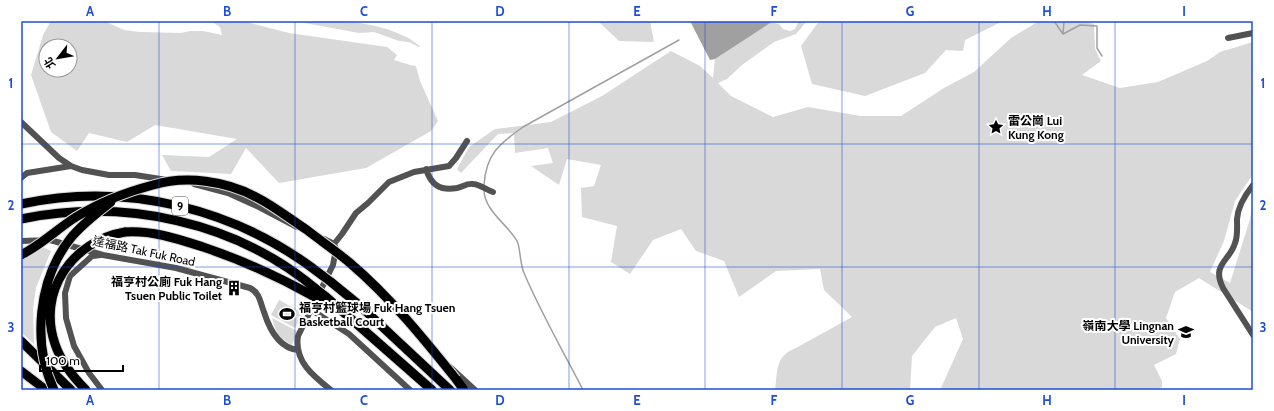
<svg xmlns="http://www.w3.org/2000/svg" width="1274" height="411" font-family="Cabin,'Noto Sans TC',sans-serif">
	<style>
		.green { fill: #d9d9d9; fill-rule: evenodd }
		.water { fill: #a0a0a0 }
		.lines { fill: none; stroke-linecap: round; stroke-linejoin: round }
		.stream { stroke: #a0a0a0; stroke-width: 1.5 }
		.highway-casing { stroke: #dbdbdb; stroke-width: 11 }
		.minor { stroke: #525252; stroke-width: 6 }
		.highway { stroke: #000; stroke-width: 9 }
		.highway-bridge-casing { stroke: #dbdbdb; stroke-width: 11; stroke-linecap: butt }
		.highway-bridge { stroke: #000; stroke-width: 9 }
		.grid { fill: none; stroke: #1d4ed8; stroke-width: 1; stroke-opacity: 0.55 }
		.labels { text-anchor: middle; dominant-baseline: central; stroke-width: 4; stroke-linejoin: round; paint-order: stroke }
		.shield { fill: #fff; stroke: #4c4c4c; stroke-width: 1 }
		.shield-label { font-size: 11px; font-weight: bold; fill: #000 }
		.poi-label { font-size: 12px; font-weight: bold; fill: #000; stroke: #fff; text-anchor: start }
		.street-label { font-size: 12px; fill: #000; stroke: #fff }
		.neatline { fill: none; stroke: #1d4ed8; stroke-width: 1.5 }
		.grid-label { font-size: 13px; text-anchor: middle; font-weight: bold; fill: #1d4ed8 }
	</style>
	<rect width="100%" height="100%" fill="#fff"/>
	<path class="green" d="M51,21H104L124,30L140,32L181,33L190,31H203L222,35L220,27L211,21H242L289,33L387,47L397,55L394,60L410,65L416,66L420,81L438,121L431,131L366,168L279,183L246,148L231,174L171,171L162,155L209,157L237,139L155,125L127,142L89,133L77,151L51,132L31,75L43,35ZM46,46H70V70H46Z
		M294,21C332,21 370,19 404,36C410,38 415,43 420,46L419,47L409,42L399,41L374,32L359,33Z
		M598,21H650L654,42L619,41Z
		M799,21H807L796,34L774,42L742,65L727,79L718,83L731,96L773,117L808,107L861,116H901L944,88L974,72L1011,38L1039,21H1083L1094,24L1095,49L1101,61L1082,75L1120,88L1158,82L1207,61L1220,52L1253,42V174L1235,201L1224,241L1210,272L1230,283L1250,219L1253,201V312L1199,278L1175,292L1166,318L1180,339L1176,354L1154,365L1162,381V387L1157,390H946L941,388L963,339L956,318L935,327L912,356L910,390H775C778,370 775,356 796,348L852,317L824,290L820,269L776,271L739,297L724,261L696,251L681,229L653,240L630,274L611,262L617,226L582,217L581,188L594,186L601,165L567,159L559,185L531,166L553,163L548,148L515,153L514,133L498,134L461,173L457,169L469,147L495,129L551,122L602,96L671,51L700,66L713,78L715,59L770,22L779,24L783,29L790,31L795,29Z
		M822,21H1003L965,40L963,51L946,50L925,73L865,96L812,84L801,46L817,24Z
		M43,247L51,251L36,288L33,308L34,344L21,332V259Z
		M279,300L303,313L295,328L271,315Z
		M272,318L297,331L292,345C278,338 276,332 272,318Z"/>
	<path class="water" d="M690,21H773L715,59L710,60Z"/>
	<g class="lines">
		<path class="stream" d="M1054,21L1063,34L1080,25L1097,26V48L1102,56
			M1063,34L1064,21
			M484,185C486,154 499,144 523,127L679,40
			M484,191C485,211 508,225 517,241C520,245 520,265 524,273C541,313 563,351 583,390"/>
		<g class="highway-casing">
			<path id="highway" d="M21,204C128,181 238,209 323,276
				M21,219C124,198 235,221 316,289
				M125,232C152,230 178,239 203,247C242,260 277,276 313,296
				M331,282L358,304L450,390
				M325,296L432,390
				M21,341L71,390
				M21,371L46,390
				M456,379L464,390"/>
		</g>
		<path class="minor" d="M1228,38L1253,33
			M21,122L59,158L71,166L82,170L109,175H135L167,180
			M426,169C431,185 440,191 457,188C462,187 467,183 473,184C479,184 487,190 493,192
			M21,178L27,173L71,166
			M194,184L228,193L259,207L297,227
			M1253,185C1245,195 1238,206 1237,219C1237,227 1238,236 1235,243C1230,261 1211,264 1223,288L1253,335
			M324,239L334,244L336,249L333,265L298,336C294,361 313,376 331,390
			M21,241L50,240L103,255L176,268L250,288C260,293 260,302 264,312C269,328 279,348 298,350
			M334,244L342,234L356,213L368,203L389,182L414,172L449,166L456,158L467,141
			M101,255L92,256L70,276L65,293L66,318L74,346L89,373L102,390
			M310,309L349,334L410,390
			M450,367L475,390"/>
		<use href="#highway" class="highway"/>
		<g class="highway-bridge-casing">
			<path id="highway-bridge" d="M21,255C41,245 57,229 76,217C100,202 126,192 153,185C186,175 226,181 256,197C274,206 290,219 307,230C321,241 336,251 350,263C390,297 424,339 456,379
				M323,276L331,282
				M316,289L325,296
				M313,296L322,302
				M54,390C32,343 38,280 70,239C81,225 97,213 111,202
				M86,390C73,377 61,362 55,344C37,292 72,241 125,232"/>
		</g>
		<use href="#highway-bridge" class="highway-bridge"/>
	</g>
	<path class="grid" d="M159,21V390M295,21V390M432,21V390M569,21V390M705,21V390M842,21V390M979,21V390M1115,21V390M21,144H1253M21,267H1253"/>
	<defs>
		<g id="sight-bare" transform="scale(1.2)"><path d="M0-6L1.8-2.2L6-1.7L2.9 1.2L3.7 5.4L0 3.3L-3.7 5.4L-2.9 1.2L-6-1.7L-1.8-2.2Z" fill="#000" stroke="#fff" stroke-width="2.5" paint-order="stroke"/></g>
		<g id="building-bare" transform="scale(1.2)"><path d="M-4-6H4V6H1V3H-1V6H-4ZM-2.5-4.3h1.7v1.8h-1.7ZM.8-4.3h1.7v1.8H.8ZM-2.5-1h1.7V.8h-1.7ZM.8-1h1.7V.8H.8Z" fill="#000" stroke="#fff" stroke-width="2.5" paint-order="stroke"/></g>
		<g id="stadium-bare" transform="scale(1.2)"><path d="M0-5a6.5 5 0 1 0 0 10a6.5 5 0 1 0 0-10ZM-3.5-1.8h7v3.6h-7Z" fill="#000" stroke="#fff" stroke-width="2.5" paint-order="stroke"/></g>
		<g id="university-bare" transform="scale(1.2)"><path d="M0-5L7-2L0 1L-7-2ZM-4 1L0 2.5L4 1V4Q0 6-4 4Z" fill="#000" stroke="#fff" stroke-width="2.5" paint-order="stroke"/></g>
	</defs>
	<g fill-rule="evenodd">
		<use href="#sight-bare" x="996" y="127"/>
		<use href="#building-bare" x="234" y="288"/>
		<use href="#stadium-bare" x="287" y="314"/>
		<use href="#university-bare" x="1186" y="332"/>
	</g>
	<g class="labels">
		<rect class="shield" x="172" y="197" width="16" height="18" rx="3"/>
		<g class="shield-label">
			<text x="180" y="206">9</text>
		</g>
		<g class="poi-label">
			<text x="1008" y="120">雷公崗 Lui<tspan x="1008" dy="14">Kung Kong</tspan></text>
			<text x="222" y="281" text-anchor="end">福亨村公廁 Fuk Hang<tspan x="222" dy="14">Tsuen Public Toilet</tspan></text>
			<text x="299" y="307">福亨村籃球場 Fuk Hang Tsuen<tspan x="299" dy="14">Basketball Court</tspan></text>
			<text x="1174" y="325" text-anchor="end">嶺南大學 Lingnan<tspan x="1174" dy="14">University</tspan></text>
		</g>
		<g class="street-label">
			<text transform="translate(144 251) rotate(12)">達福路 Tak Fuk Road</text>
		</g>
	</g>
	<rect width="1274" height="411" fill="none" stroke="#ffffff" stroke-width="44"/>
	<g transform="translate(58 58) rotate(239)"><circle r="19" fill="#ffffff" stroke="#999999"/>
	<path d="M0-3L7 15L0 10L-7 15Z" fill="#000000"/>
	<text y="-6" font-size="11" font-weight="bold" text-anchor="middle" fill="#000000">北</text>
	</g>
	<path d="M40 365v6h83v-6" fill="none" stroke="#000000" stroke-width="2"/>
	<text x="46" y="365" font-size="12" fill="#000000" stroke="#ffffff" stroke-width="3" paint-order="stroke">100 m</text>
	<rect x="22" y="22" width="1230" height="367" class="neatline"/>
	<g class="grid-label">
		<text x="90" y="16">A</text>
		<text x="227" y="16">B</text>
		<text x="364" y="16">C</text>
		<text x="500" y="16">D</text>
		<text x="637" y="16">E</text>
		<text x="774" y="16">F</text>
		<text x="910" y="16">G</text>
		<text x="1047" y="16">H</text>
		<text x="1184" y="16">I</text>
		<text x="11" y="88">1</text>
		<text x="1263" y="88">1</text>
		<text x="11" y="210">2</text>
		<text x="1263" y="210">2</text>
		<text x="11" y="332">3</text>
		<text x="1263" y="332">3</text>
		<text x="90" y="405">A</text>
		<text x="227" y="405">B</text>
		<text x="364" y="405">C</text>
		<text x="500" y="405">D</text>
		<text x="637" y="405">E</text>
		<text x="774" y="405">F</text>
		<text x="910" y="405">G</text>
		<text x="1047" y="405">H</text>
		<text x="1184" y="405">I</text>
	</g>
</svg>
